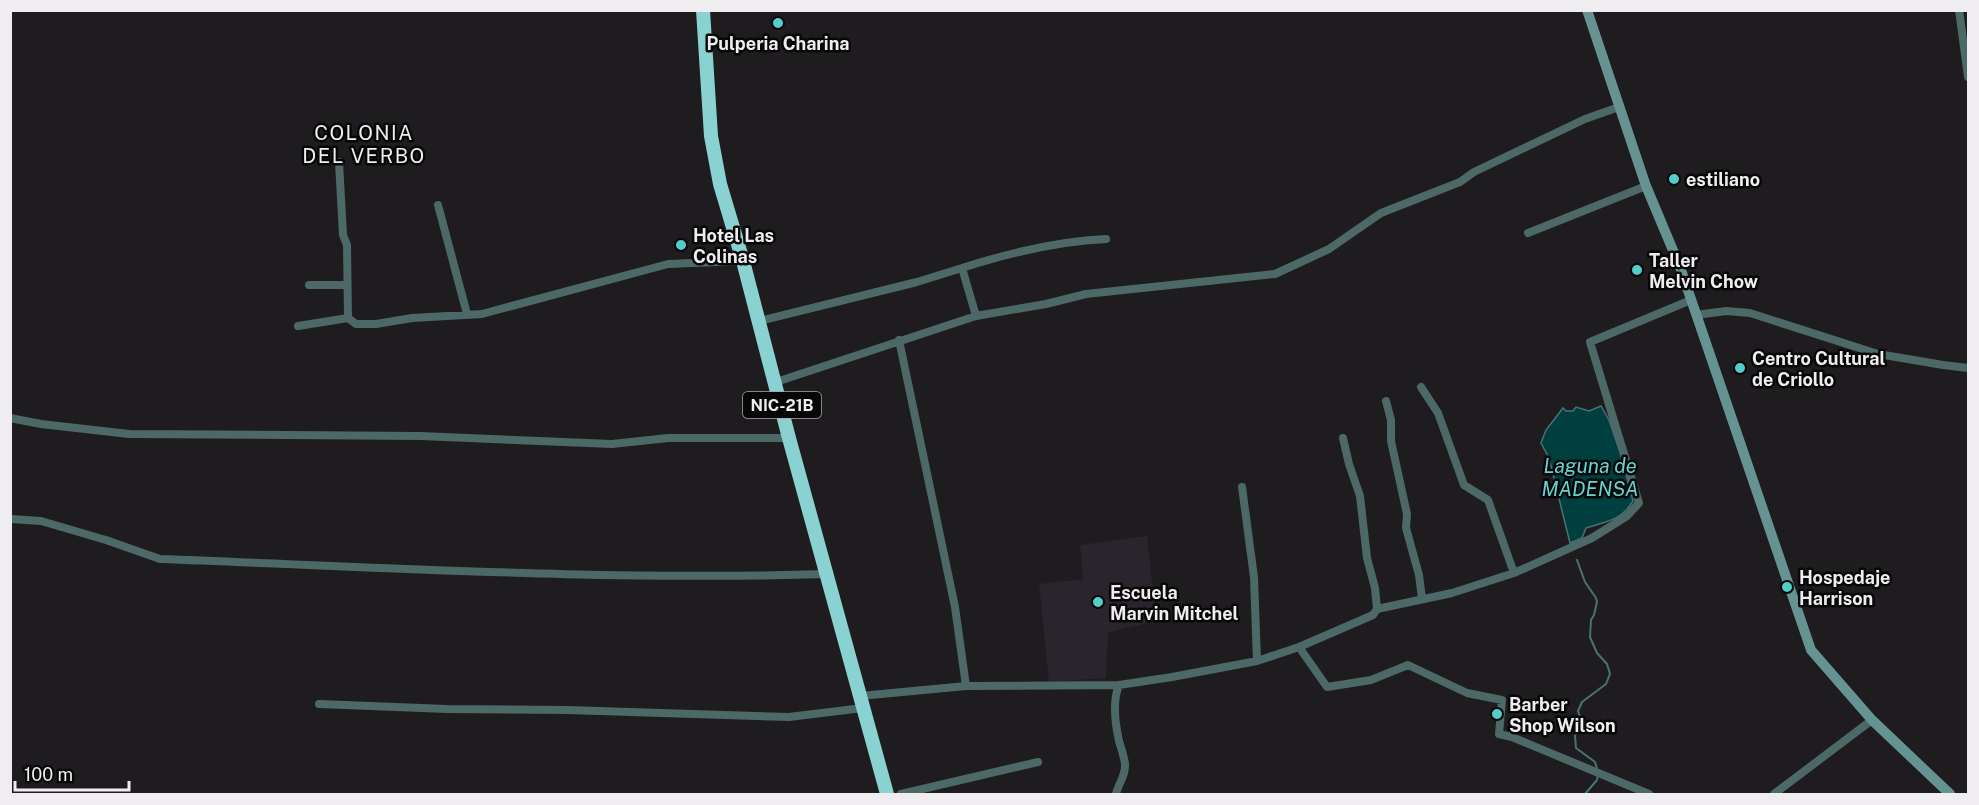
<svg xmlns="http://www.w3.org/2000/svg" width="1979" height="805" font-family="'Public Sans',sans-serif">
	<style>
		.built { fill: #2a242c }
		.water { fill: #003f3f; stroke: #487374; stroke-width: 1.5 }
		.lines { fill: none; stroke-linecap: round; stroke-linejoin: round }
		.stream { stroke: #487374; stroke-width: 2 }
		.street { stroke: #4c6867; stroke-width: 8 }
		.secondary { stroke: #659392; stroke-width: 10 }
		.highway { stroke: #89d2d1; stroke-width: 14 }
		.poi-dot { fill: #52cdcc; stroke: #080708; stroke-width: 2 }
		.labels { text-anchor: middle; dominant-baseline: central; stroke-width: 5; stroke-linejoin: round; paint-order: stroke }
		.shield { fill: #080708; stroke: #aaa8aa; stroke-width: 1.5 }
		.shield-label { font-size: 16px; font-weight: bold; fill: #efedef }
		.poi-label { font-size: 18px; font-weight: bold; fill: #efedef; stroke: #080708; text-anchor: start }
		.neighbourhood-label { font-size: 20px; letter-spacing: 1.5px; fill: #efedef; stroke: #080708 }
		.water-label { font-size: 20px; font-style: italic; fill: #63d4d3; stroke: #080708 }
	</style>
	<rect width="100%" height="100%" fill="#1e1c1f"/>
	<path class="built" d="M1147,536L1156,621L1108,632L1106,678L1049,682L1039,584L1083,579L1080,545Z"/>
	<path class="water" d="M1601,406L1609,420L1621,455L1633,501C1621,521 1607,521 1586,528L1582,538L1570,543L1549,458L1541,443L1546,430L1563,408L1566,411H1573L1576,407L1589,411Z"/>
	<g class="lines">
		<path class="stream" d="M1577,560L1585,582L1596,598L1597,602L1594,615L1591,620L1590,637L1597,653L1607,664L1610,674L1606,684L1582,702L1578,711L1580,717L1575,736L1576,748L1595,762L1597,769
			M1585,794L1597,780L1598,774"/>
		<path class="street" d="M1959,10L1968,77
			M339,162L343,235L347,245L348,318L356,324H376L412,318L482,314L668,264L743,261
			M438,205L467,314
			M1528,233L1646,186
			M962,268C1009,253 1057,241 1106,239
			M309,285H346
			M1696,315L1726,311L1750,313L1878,354L1943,365L1968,368
			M759,321L917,282L962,268L976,316
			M298,326L348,318
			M899,340L955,607L966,686
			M776,382L976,316L1046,304L1086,294L1275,274L1329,249L1381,213L1460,182L1474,172L1585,119L1619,107
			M1421,387L1438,413L1464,485L1488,500L1514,573
			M1386,401L1391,420V441L1407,514L1406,528L1419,575L1422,599
			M10,418L41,424L129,434L420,436L612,444L668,438H789
			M1343,438L1349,464L1360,496L1367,558L1375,588L1377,609
			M1242,487L1254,577L1257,661
			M10,519L41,521L106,540L160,559C382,567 605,581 827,574
			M1299,647L1373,615L1377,609L1452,593L1514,573L1592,538L1627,516L1639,503L1590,342L1691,300
			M860,696L966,686L1119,685L1172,677L1257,661L1299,647L1327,687L1371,680L1408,665L1467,693L1502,700L1499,734L1512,737L1649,794
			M319,704L447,709L568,710L789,717L863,708
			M901,794L1038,762
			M1116,794C1118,784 1126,776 1125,764C1124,756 1121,748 1119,741C1115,723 1112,702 1119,685
			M1774,794L1872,720"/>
		<path class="secondary" d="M1587,10L1646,186L1680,267L1811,650L1872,720L1950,794"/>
		<path class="highway" d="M703,10L711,136L720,184L743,261L789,438L887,794"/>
	</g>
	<g class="poi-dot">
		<circle cx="778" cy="23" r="6"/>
		<circle cx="1674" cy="179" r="6"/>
		<circle cx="681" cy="245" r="6"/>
		<circle cx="1637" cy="270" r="6"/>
		<circle cx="1740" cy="368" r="6"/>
		<circle cx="1787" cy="587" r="6"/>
		<circle cx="1098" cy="602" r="6"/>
		<circle cx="1497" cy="714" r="6"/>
	</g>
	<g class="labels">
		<rect class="shield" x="743" y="392" width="78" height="26" rx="4.5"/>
		<g class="shield-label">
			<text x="782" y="405">NIC-21B</text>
		</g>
		<g class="poi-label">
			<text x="778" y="43" text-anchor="middle">Pulperia Charina</text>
			<text x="1686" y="179">estiliano</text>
			<text x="693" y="235">Hotel Las<tspan x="693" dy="21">Colinas</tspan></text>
			<text x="1649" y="260">Taller<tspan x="1649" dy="21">Melvin Chow</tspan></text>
			<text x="1752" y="358">Centro Cultural<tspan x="1752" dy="21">de Criollo</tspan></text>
			<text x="1799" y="577">Hospedaje<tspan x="1799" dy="21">Harrison</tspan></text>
			<text x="1110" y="592">Escuela<tspan x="1110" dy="21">Marvin Mitchel</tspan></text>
			<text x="1509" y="704">Barber<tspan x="1509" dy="21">Shop Wilson</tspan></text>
		</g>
		<g class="neighbourhood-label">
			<text x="364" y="133">COLONIA<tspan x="364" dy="23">DEL VERBO</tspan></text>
		</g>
		<g class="water-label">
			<text x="1590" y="466">Laguna de<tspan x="1590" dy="23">MADENSA</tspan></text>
		</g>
	</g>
	<rect width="1979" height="805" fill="none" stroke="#efedef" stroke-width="24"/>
	<path d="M15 781v9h114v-9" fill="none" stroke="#efedef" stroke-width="3"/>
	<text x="24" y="781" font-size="18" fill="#efedef" stroke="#080708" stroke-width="4.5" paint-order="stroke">100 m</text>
</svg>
